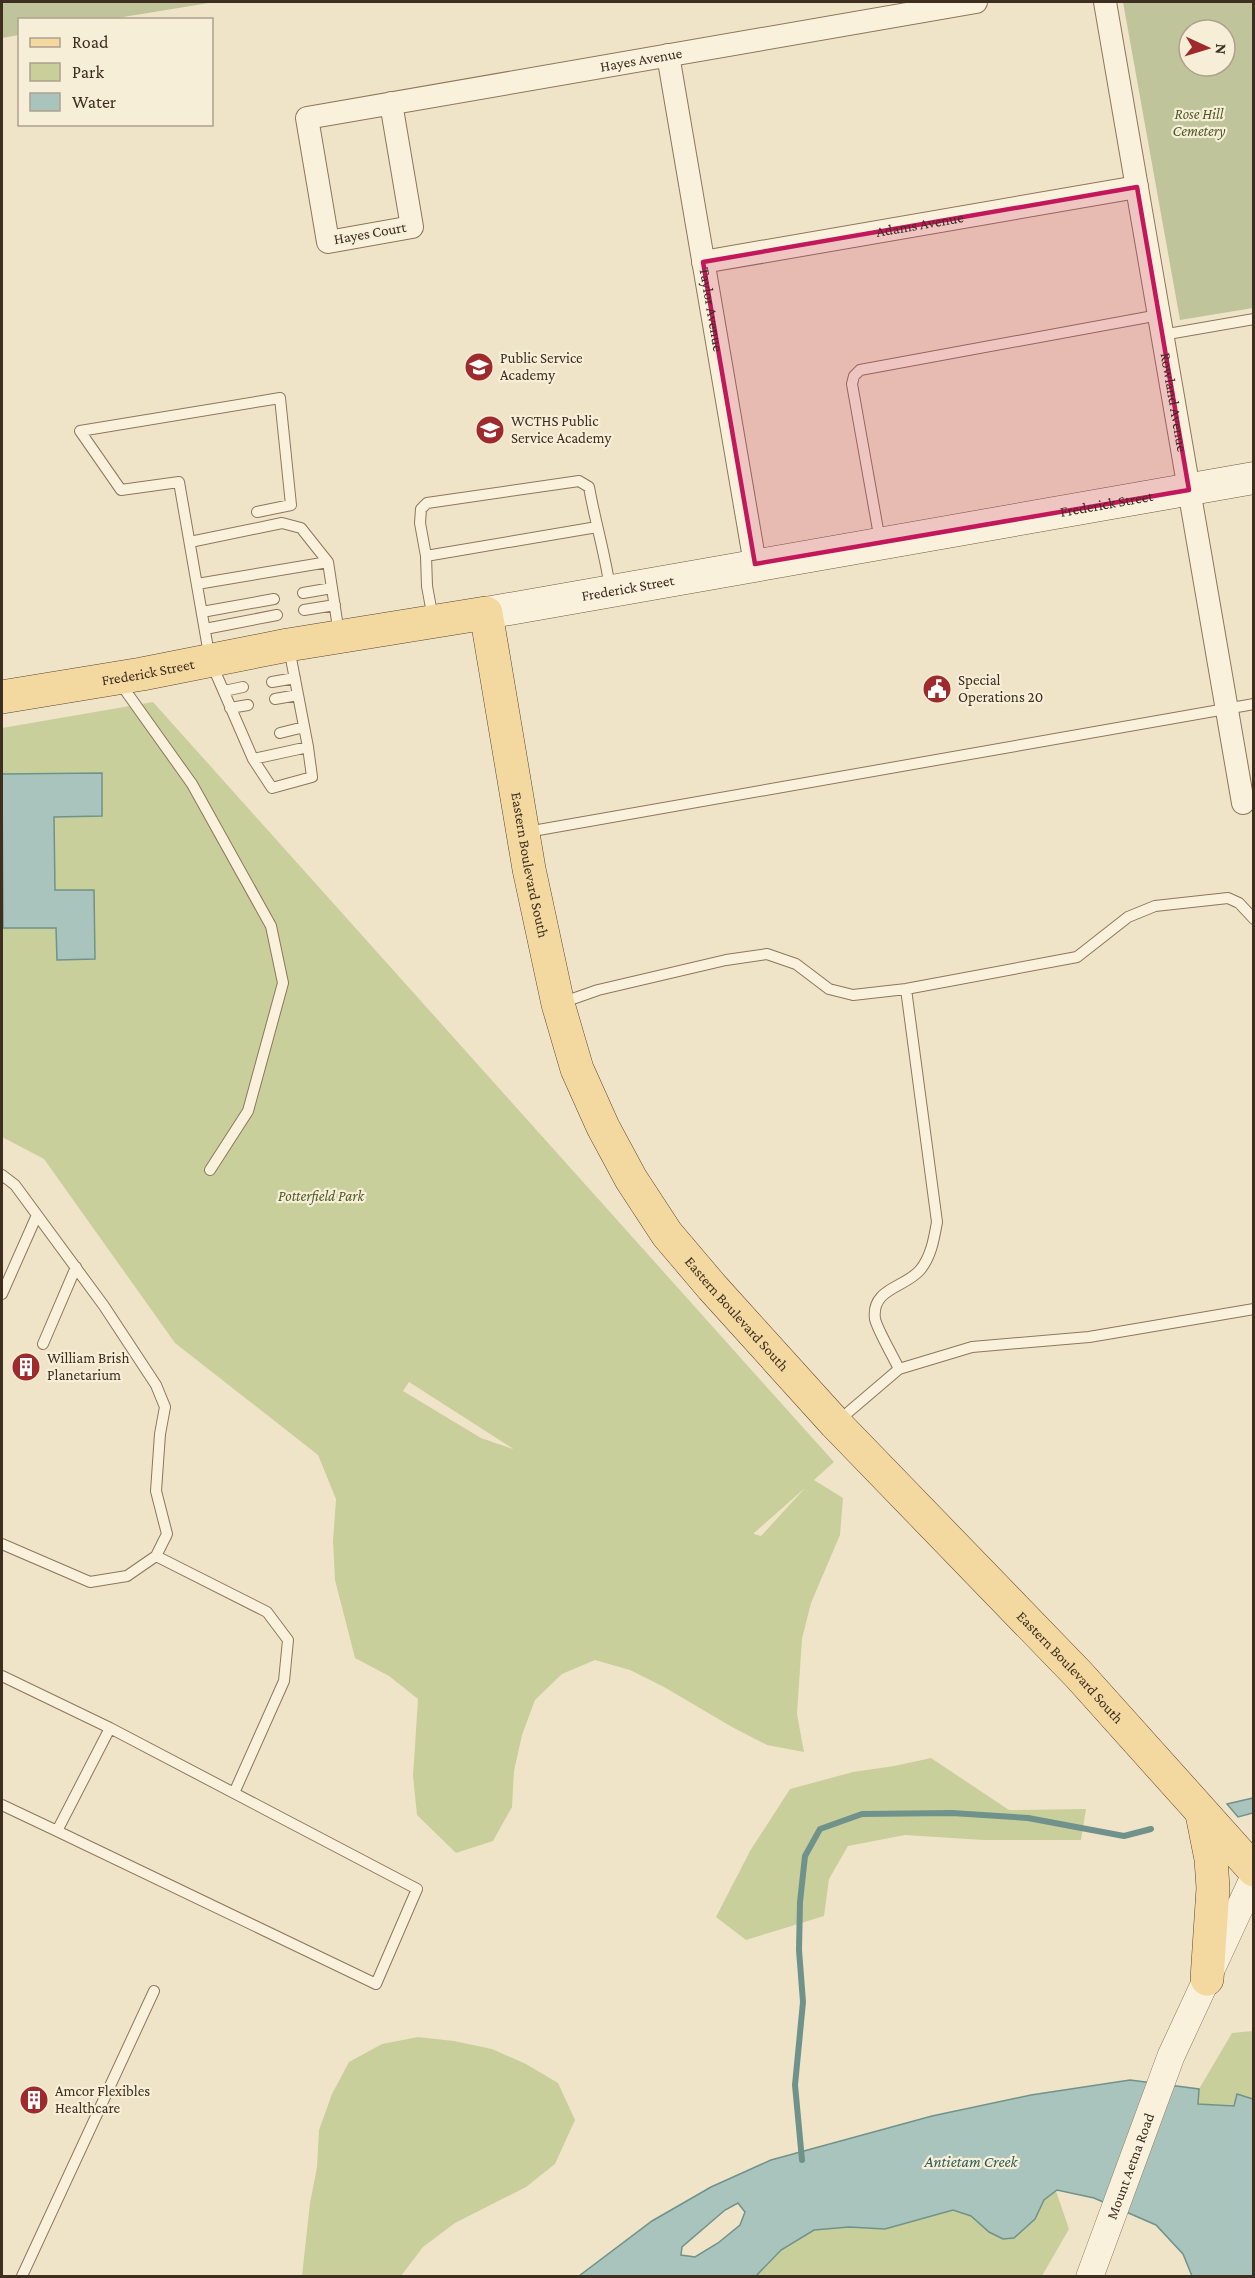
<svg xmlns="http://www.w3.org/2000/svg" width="1255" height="2278" font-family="'Crimson Pro',serif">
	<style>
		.green { fill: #c9cf9b; fill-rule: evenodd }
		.cemetery { fill: #bfc49a; fill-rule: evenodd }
		.water { fill: #a9c4bc; stroke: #6f938a; stroke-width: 1.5; fill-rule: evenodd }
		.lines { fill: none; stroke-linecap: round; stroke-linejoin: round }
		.stream { stroke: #6f938a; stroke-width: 6 }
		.service-casing { stroke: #8d765c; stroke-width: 12 }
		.minor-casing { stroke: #8d765c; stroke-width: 24 }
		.tertiary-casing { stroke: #8d765c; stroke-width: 28 }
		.secondary-casing { stroke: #6f573f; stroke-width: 33 }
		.primary-casing { stroke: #5b4430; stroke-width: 34 }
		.service { stroke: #faf1dc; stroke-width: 10 }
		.minor { stroke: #faf1dc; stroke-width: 22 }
		.tertiary { stroke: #faf1dc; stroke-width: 27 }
		.secondary { stroke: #faf1dc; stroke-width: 32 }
		.primary { stroke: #f3d9a0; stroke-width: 33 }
		.marked { fill: #c2185b; fill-opacity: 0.2; stroke: #c2185b; stroke-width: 4.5; stroke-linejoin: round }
		.labels { text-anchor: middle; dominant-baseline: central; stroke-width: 4.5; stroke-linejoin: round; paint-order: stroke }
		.street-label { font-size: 15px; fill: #3d2e20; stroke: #f7eed8 }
		.park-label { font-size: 15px; font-style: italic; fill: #4d5a26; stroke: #f7eed8 }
		.poi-label { font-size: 15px; fill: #3d2e20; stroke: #f7eed8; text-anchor: start }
		.water-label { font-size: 16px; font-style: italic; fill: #2f5d5a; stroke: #f7eed8 }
	</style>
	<rect width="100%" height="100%" fill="#f0e4c8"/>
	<path class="green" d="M153,702L834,1462L814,1480L843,1498L840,1535L811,1603L802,1639L797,1714L804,1752L767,1745L732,1727L664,1687L630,1670L595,1660L562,1674L535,1700L522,1735L514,1771L512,1807L493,1841L456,1853L417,1815L413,1776L418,1699L389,1676L355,1658L335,1580L333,1541L336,1499L318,1455L175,1343L44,1159L2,1137V728ZM409,1382L512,1448L513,1449L481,1438L403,1391ZM805,1488L761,1536L754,1534V1533Z
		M931,1758L1009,1810L1086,1809L1081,1840H983L905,1835L848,1846L829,1879L824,1916L746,1940L716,1917L750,1851L790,1789L853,1772L894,1766Z
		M1253,2031V2099L1237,2094L1234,2106L1197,2104L1199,2089L1232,2033Z
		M418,2037L454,2041L492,2049L526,2064L558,2083L575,2120L555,2164L526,2187L455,2223L423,2247L401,2276H302L310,2203L317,2167L319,2130L332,2094L349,2062L382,2044Z
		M1056,2191L1069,2229L1042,2276H756L781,2250L814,2230L849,2227L885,2229L953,2210L971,2216L989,2232L1035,2219L1044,2200Z"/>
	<path class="cemetery" d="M2,2H215L111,19L20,20L19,35L2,38Z
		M1123,2H1253V308L1180,320ZM1189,30H1225V66H1189Z"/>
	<path class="water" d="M102,773V816L54,817L55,890H94L95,959L57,960L56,928H3L2,774Z
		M1253,1798V1813L1238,1817L1227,1804Z
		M1130,2080L1199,2089L1198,2104L1234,2106L1237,2094L1253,2099V2276H1192L1183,2254L1156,2225L1094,2198L1057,2190L1044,2200L1035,2219L1014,2238L1003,2239L989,2232L971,2216L953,2210L885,2229L849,2227L814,2230L781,2250L756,2276H579L652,2221L711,2187L771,2160L932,2116L1031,2095ZM738,2203L745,2212L740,2225L718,2243L695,2257L681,2255L682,2247L725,2210Z"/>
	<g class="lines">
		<path class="stream" d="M802,2160L795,2085L803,2002L799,1950L800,1902L805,1856L820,1829L862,1814L952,1813L1028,1818L1124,1836L1151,1829"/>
		<g class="service-casing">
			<path id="service" d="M1162,335L1254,319
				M257,512L291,505L280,398L80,431L121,490L179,482L210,660L253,759L272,788L312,777L308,747L289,648
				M880,541L852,384L854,376L860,370L1159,315
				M190,542L282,523L301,528L328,562
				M426,556L597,527
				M197,584L328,562L339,634
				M303,593L332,588
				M304,610L335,605
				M202,612L274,599
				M433,619L427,586L426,556L420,523L421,509L427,503L579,481L589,487C595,521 605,554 610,588
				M205,629L277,615
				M272,682L295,678
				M120,683L192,784L271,926L283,983L248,1111L210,1170
				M224,691L243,687
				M275,699L298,695
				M230,708L248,705
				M280,733L304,727
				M253,759L308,747
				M527,832L1254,704
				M561,1003L598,990L726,960L767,954L796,964L829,989L853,995L906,989L1077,957L1128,917L1155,906L1228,898L1239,903L1254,919
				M2,1175L15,1185L104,1306L156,1385L165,1407L160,1434L156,1491L167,1534L156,1556L127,1576L90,1582L2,1544
				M2,1294L37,1215
				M43,1344L76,1267
				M899,1369C894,1358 877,1329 875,1319C871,1288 905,1288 920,1270C931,1257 934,1239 937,1222L906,989
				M838,1421L899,1369L972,1347L1089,1337L1254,1309
				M156,1556L267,1612L288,1640L284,1681L234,1793
				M2,1676L110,1728L57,1831L2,1805
				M57,1831L376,1984L417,1889L110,1728
				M22,2276L154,1991"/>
		</g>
		<g class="minor-casing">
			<g id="minor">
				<path id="s1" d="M1105,2L1243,803"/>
				<path id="s2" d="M668,55L755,564"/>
				<path id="s3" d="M391,103L412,227L328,242L307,118C530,79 753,40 976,2"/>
				<path id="s4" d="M703,262L1137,187"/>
			</g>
		</g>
		<g class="tertiary-casing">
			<g id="tertiary">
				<path id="s5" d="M1090,2276L1171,2056L1254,1877"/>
			</g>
		</g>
		<g class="secondary-casing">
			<g id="secondary">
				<path id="s6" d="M486,613L1254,478"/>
			</g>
		</g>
		<g class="primary-casing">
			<g id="primary">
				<path id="s7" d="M2,697L142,674L288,645L486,613L529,869L558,1004L577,1069L603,1127L631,1179L667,1234L712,1287L835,1423L1079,1675L1254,1870"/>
				<path d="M1202,1814L1211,1859L1213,1888L1207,1979"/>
			</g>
		</g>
		<use href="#service" class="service"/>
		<use href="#minor" class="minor"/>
		<use href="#tertiary" class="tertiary"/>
		<use href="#secondary" class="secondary"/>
		<use href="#primary" class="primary"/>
	</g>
	<path class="marked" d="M1137,187L1189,490L755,564L703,262Z"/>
	<defs>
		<g id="school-disc" transform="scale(1.5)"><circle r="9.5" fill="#9e2a2b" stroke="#f7eed8"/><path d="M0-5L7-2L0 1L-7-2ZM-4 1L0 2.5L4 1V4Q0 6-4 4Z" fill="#fff"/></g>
		<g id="civic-disc" transform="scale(1.5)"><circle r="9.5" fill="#9e2a2b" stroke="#f7eed8"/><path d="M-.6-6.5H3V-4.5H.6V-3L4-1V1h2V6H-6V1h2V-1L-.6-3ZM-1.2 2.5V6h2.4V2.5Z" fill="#fff"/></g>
		<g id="building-disc" transform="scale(1.5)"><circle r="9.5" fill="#9e2a2b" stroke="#f7eed8"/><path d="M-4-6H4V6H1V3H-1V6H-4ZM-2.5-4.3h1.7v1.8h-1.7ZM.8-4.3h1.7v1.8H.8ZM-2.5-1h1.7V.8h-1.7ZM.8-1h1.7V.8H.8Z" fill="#fff"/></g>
	</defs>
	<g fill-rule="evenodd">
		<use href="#school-disc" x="479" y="367"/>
		<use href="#school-disc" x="490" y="430"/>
		<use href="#civic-disc" x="937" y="689"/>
		<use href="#building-disc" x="26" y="1367"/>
		<use href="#building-disc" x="34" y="2100"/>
	</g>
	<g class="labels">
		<g class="street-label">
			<text stroke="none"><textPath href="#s3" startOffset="676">Hayes Avenue</textPath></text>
			<text stroke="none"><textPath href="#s4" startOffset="220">Adams Avenue</textPath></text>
			<text transform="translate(370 233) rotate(-10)">Hayes Court</text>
			<text stroke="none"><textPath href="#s2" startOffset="258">Taylor Avenue</textPath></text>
			<text stroke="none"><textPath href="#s1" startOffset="406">Rowland Avenue</textPath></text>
			<text stroke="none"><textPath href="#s6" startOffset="630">Frederick Street</textPath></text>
			<text stroke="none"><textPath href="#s6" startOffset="144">Frederick Street</textPath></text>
			<text stroke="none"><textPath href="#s7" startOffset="148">Frederick Street</textPath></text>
			<text stroke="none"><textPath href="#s7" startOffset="747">Eastern Boulevard South</textPath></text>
			<text stroke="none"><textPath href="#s7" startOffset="1251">Eastern Boulevard South</textPath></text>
			<text stroke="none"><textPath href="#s7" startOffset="1737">Eastern Boulevard South</textPath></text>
			<text stroke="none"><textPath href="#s5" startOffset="117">Mount Aetna Road</textPath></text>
		</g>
		<g class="park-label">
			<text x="1199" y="114">Rose Hill<tspan x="1199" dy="17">Cemetery</tspan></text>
			<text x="321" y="1196">Potterfield Park</text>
		</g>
		<g class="poi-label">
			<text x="500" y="358">Public Service<tspan x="500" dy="17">Academy</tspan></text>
			<text x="511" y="421">WCTHS Public<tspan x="511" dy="17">Service Academy</tspan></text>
			<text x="958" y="680">Special<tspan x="958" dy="17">Operations 20</tspan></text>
			<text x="47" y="1358">William Brish<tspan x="47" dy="17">Planetarium</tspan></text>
			<text x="55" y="2091">Amcor Flexibles<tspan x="55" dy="17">Healthcare</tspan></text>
		</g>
		<g class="water-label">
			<text x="971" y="2161">Antietam Creek</text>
		</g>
	</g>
	<rect width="1255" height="2278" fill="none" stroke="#3d2e20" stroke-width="6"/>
	<rect x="18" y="18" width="195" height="108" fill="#f7eed8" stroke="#ada18e" stroke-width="1.5"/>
	<rect x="30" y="38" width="30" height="9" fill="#f3d9a0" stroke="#ada18e" stroke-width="1.5"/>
	<text x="72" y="48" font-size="18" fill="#3d2e20">Road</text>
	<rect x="30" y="63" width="30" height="18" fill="#c9cf9b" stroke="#ada18e" stroke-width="1.5"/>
	<text x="72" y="78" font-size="18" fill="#3d2e20">Park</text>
	<rect x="30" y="93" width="30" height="18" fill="#a9c4bc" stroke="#ada18e" stroke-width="1.5"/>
	<text x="72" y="108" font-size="18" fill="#3d2e20">Water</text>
	<g transform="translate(1207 48) rotate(94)"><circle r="28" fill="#f7eed8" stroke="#ada18e" stroke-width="1.5"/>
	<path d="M0-4.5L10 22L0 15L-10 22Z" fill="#9e2a2b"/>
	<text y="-9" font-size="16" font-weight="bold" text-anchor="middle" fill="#3d2e20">N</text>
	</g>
</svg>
